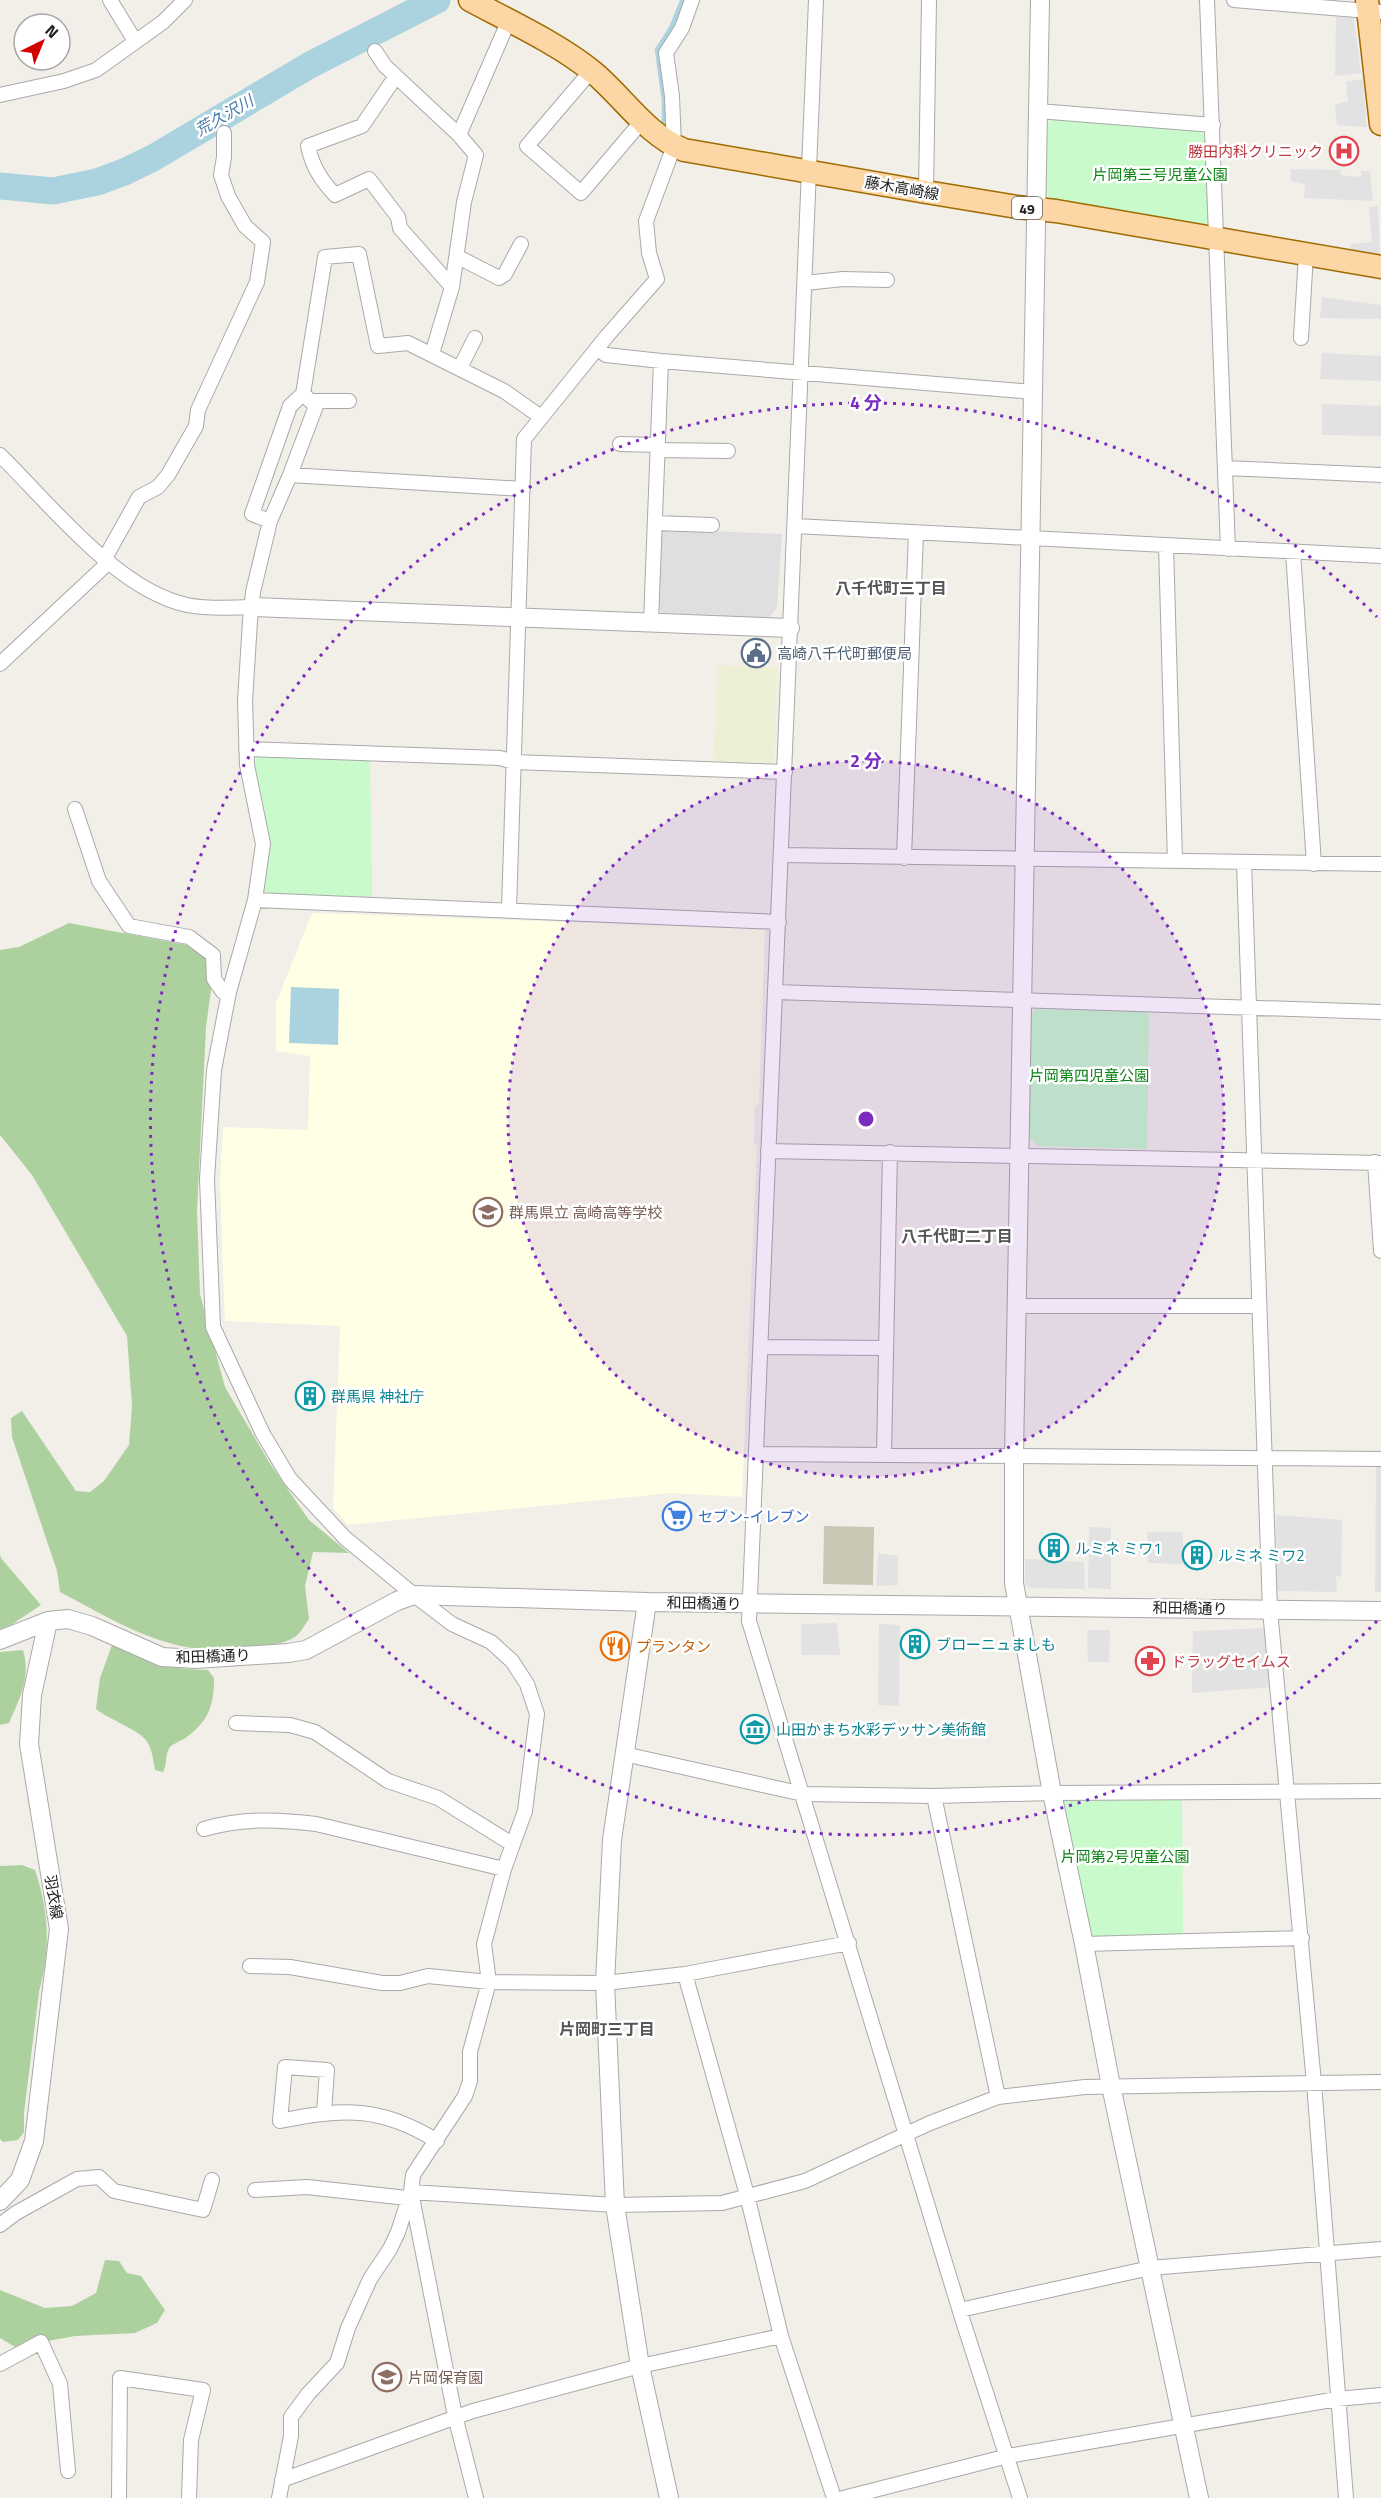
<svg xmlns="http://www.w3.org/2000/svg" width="1381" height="2498" font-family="'Titillium Web','Noto Sans JP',sans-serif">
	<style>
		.residential { fill: #e0dfdf }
		.education { fill: #ffffe5 }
		.construction { fill: #c7c7b4 }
		.farmland { fill: #eef0d5 }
		.forest { fill: #add19e }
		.park { fill: #c8facc }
		.parking { fill: #e2e2e2 }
		.water { fill: #aad3df }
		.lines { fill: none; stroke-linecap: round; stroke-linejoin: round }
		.stream { stroke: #aad3df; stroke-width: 4.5 }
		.river { stroke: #aad3df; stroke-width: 27 }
		.minor-casing { stroke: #a9a9a9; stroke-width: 16 }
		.tertiary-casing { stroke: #a9a9a9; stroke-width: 20 }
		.primary-casing { stroke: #a06b00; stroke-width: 25 }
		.minor { stroke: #fff; stroke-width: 14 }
		.tertiary { stroke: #fff; stroke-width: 18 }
		.primary { stroke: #fcd6a4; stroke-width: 22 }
		.ring { fill: none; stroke: #7b2cbf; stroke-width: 3; stroke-dasharray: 3 6 }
		.labels { text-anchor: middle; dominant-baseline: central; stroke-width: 5; stroke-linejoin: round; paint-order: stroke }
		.shield { fill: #fff; stroke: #646464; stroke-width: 1.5 }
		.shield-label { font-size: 14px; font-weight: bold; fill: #222 }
		.health-label { font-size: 15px; fill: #be3a42; stroke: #fff; text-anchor: end }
		.park-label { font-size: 15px; fill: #0c8416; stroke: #fff }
		.street-label { font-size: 15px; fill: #222; stroke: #fff }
		.service-label { font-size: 15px; fill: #4e5e75; stroke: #fff; text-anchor: start }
		.education-label { font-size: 15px; fill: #785e54; stroke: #fff; text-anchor: start }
		.culture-label { font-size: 15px; fill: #0d838f; stroke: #fff; text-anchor: start }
		.shop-label { font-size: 15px; fill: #366cbe; stroke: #fff; text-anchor: start }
		.food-label { font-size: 15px; fill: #c56008; stroke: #fff; text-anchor: start }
		.water-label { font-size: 16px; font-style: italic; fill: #4a7aab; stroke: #fff }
		.neighbourhood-label { font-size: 16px; font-weight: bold; fill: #555; stroke: #fff }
		.centre { fill: #7b2cbf; stroke: #fff; stroke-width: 3 }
		.ring-label { font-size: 18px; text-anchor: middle; font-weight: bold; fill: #7b2cbf; stroke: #fff; stroke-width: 5; stroke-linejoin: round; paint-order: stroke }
	</style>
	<rect width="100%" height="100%" fill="#f2efe9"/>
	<path class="residential" d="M659,529L782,534L777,608L767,620L662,613L656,607Z"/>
	<path class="education" d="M312,913L765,929L759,1103L755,1107L754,1143L757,1145L742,1497L671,1493L348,1525L333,1508L340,1326L225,1321L222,1247L220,1178L223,1127L308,1130L310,1056L276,1051V1003Z"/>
	<path class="construction" d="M824,1526L874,1527L873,1585L823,1584Z"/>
	<path class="farmland" d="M718,665L777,667L774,763L770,765L713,763Z"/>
	<path class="forest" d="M69,923L187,945L206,958L211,990L206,1027L197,1211L200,1294L225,1387L269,1462L309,1520L349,1553L313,1552L305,1586L309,1619C305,1624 301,1633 295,1637C282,1645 261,1647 246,1649C169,1657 125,1626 60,1592L57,1571L12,1437L11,1418L22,1411L76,1491L90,1492L104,1481L129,1445L132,1406L127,1336L32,1175L0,1135V950L19,947Z
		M0,1554L1,1558L41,1605L11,1625L0,1629Z
		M112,1645C150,1662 165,1669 208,1670L214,1678C214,1707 208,1722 184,1739C180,1741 175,1743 171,1746C164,1753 168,1764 163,1772L155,1770C153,1759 152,1747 145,1739C136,1729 109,1719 96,1709L100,1678Z
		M23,1650C31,1677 20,1698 9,1723L0,1725V1652Z
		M22,1865L35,1870C49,1912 51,1948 39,1992L24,2113V2132L18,2140L3,2142L0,2139V1866Z
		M105,2260L119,2261L127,2273L141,2276L165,2310L157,2323L135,2333L75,2336L15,2347L0,2338V2290L45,2308L72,2306L96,2293Z"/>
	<path class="park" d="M1052,119L1199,131L1206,137L1209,222L1201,228L1055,203L1046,194L1047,125Z
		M261,755L370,761L372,897L268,894L262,889L251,765Z
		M1036,1009L1149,1012L1147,1149L1038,1146L1029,1137L1032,1013Z
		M1182,1792L1183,1941L1084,1944L1052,1793Z"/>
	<path class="parking" d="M1336,17L1354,18L1361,73L1335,76Z
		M1363,79L1367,127L1337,125L1335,105L1348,101L1346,82Z
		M1291,169L1340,170L1341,175L1361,177V171H1370L1373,201L1304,198L1305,184L1290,181Z
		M1378,206L1380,255L1351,254L1350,244L1372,242L1369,207Z
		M1322,297L1381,305V319L1320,318Z
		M1322,353L1381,356V381L1320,379Z
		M1322,404L1381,406V436L1322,435Z
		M1376,1467H1381V1592H1375Z
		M1276,1515L1342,1520L1341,1577L1336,1576L1337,1592L1277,1591Z
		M1089,1527L1111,1528V1589L1088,1588Z
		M1147,1532H1183V1564L1148,1563Z
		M878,1553L898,1556V1585L876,1586Z
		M1025,1559L1084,1562L1085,1589L1030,1588L1025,1585Z
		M837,1623L840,1655H802L801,1624Z
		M879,1624L900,1625L899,1706L878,1705Z
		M1268,1628L1273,1687L1192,1693L1193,1631Z
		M1087,1630H1110L1109,1662H1088Z"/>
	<path class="water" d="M291,987L339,989L338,1045L289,1043Z"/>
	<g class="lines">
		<path class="stream" d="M664,127V100L657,50L671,28L682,1"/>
		<path class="river" d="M0,186L53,191L97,182L124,172L153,158L310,65L437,0"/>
		<g class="minor-casing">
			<path id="minor" d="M110,0L135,41
				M816,0L749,1621L962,2318L1020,2498
				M1207,0L1228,549
				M1234,0L1381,12
				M375,51L385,66L459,135L476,155L464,202L452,287L432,354
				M591,71L527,146L581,193L642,121
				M396,76L362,126L308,146C312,166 321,180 335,195L369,179L398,217L400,228L452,287
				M0,95L64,81L96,70L163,22L185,0
				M1038,111L1213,125
				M459,135L509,20
				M926,192L929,0
				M458,257L499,278L505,274L521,244
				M805,283L843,279L887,280
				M1301,338L1306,254
				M598,349L606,355L661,361L1033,392
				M460,368L475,338
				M311,401H349
				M620,444L657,445
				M657,450L728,451
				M0,455C50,504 117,590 187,605C207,609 231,608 251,607
				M1225,468L1381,475
				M290,475L316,406L303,394
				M270,521L252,514L290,406L303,394L325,257L359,254L378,346L408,343L504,391L541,417
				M655,523L712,525
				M795,526L1381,556
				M1166,545L1175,861
				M1293,552L1314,864
				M105,558L139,497L158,487L168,475L196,426L198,410L257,282L263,242L245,226L228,196L221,175L224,157V133
				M651,622L661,361
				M0,664L109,562
				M246,749L500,758L514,762L785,772
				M75,809L99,881L129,926L189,937L213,955L214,979L223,992H229
				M781,855L1381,864
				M904,858L916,532
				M1244,863L1270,1610L1314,2083L1346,2498
				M255,900L779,922
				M509,909L524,439L607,336L657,279L649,253L646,221L674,146L672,96L666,53L682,28L692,0
				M775,992L1381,1012
				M768,1151L1381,1163
				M1375,1162L1381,1251
				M1017,1306H1259
				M761,1347L885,1348
				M757,1454L1381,1459
				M884,1455L890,1152
				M236,1723L290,1725L315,1732L388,1781L438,1798L512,1844
				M624,1754L803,1794L934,1796L1052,1793L1381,1791
				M934,1796L998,2097
				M204,1829C242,1818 277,1819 316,1824L504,1869
				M1084,1944L1302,1938
				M250,1966L290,1967L382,1983H400L428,1976L489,1982L605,1983L685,1974L849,1943
				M685,1974L747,2195L781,2336L834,2498
				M324,2112L327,2070L285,2067L280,2121C342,2108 381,2106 437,2141
				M255,2190L307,2187L407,2198
				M0,2225L16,2213L77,2179L99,2177L114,2191L203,2210L212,2180
				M960,2310L1150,2268L1381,2249
				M0,2364L41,2342L60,2384L68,2471
				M282,2480L473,2411L640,2366L781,2336
				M119,2498L120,2378L203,2390L191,2440L189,2498
				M279,2498L291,2436V2417L308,2394L337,2363L348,2328L370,2279L390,2249L398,2232L411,2192L413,2175L465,2096L470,2081V2052L489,1982L484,1944L504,1869L525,1811L537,1714L527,1684L512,1661L491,1642L452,1624L414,1595L345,1538L290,1479L263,1434L213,1327L207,1179L214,1070L229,992L255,900L263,844L247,765L245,701L250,621L253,592L270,521L290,475L523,489
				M476,2498L455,2416L411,2192L615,2205L722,2203L805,2181L930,2123L998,2097L1085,2087L1381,2082
				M843,2498L1008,2456L1337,2399L1381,2395"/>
		</g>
		<g class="tertiary-casing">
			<path id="tertiary" d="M1040,0L1014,1456V1583L1052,1793L1084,1944L1111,2086L1199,2498
				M251,607L790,628
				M647,1602L612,1840L605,1983L615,2205L640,2366L669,2498
				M0,1640L48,1621L68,1619L92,1626L162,1657L196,1659L288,1653L306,1650L397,1601L414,1595L647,1602L1381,1611
				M0,2201L20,2180L34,2141L59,1929L29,1744L32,1695L48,1621"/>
		</g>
		<g class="primary-casing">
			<path id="primary" d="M470,0C509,21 559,44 593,72C623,97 647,135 684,150L926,192L1017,207L1056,211L1381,267
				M1367,0L1381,124"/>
		</g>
		<use href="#minor" class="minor"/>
		<use href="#tertiary" class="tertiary"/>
		<use href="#primary" class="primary"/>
	</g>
	<circle cx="866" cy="1119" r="358" fill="#7b2cbf" fill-opacity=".12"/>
	<g class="ring">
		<circle cx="866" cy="1119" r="358"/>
		<path d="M1377 1621A716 716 0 1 1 1377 617"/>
	</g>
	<defs>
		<g id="hospital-ring" transform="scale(1.5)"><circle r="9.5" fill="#fff" stroke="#e0444e" stroke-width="1.5"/><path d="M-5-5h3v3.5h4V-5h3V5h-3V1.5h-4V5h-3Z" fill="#e0444e"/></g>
		<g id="civic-ring" transform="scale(1.5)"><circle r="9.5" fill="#fff" stroke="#5c6f8a" stroke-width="1.5"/><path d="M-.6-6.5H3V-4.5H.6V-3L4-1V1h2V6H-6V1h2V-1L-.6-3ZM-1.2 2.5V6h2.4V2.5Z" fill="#5c6f8a"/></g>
		<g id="school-ring" transform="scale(1.5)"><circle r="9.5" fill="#fff" stroke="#8d6e63" stroke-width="1.5"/><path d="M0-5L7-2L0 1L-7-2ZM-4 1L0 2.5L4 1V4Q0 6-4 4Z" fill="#8d6e63"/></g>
		<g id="building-ring" transform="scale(1.5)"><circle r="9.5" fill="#fff" stroke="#0f9aa8" stroke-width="1.5"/><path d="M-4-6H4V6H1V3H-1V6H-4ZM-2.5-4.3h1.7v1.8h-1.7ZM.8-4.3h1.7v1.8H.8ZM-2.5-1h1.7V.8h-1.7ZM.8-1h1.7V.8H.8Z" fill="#0f9aa8"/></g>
		<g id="supermarket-ring" transform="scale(1.5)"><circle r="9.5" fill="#fff" stroke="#3f7fe0" stroke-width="1.5"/><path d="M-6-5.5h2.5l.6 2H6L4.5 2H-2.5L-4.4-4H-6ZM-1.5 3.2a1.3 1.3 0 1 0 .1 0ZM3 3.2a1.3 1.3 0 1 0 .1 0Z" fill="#3f7fe0"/></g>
		<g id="restaurant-ring" transform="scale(1.5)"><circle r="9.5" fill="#fff" stroke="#e8710a" stroke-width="1.5"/><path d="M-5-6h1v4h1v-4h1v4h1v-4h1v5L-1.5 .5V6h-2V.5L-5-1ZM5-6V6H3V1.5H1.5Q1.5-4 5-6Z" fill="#e8710a"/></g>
		<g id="pharmacy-ring" transform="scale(1.5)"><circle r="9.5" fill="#fff" stroke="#e0444e" stroke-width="1.5"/><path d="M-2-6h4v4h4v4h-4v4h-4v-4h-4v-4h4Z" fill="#e0444e"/></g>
		<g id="museum-ring" transform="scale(1.5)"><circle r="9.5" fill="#fff" stroke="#0f9aa8" stroke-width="1.5"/><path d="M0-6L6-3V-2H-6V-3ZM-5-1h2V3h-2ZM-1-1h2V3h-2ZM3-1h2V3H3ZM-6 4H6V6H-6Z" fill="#0f9aa8"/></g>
	</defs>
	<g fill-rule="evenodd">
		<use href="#hospital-ring" x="1344" y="151"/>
		<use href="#civic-ring" x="756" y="653"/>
		<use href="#school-ring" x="488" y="1212"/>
		<use href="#building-ring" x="310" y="1396"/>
		<use href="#supermarket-ring" x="677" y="1516"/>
		<use href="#building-ring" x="1054" y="1548"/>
		<use href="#building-ring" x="1197" y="1555"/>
		<use href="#building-ring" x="915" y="1644"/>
		<use href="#restaurant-ring" x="615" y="1646"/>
		<use href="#pharmacy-ring" x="1150" y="1661"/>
		<use href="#museum-ring" x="755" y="1729"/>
		<use href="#school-ring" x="387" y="2377"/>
	</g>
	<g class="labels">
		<rect class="shield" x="1012" y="197" width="30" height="22" rx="4.5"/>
		<g class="shield-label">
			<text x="1027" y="208">49</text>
		</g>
		<g class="health-label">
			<text x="1323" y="151">勝田内科クリニック</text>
			<text x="1171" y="1661" text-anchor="start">ドラッグセイムス</text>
		</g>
		<g class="park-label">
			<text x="1160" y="174">片岡第三号児童公園</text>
			<text x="1089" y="1075">片岡第四児童公園</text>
			<text x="1125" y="1856">片岡第2号児童公園</text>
		</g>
		<g class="street-label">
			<text transform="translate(902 188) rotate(10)">藤木高崎線</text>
			<text transform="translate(704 1603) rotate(1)">和田橋通り</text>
			<text transform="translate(1190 1608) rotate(1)">和田橋通り</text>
			<text transform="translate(213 1656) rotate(-2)">和田橋通り</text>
			<text transform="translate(54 1897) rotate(81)">羽衣線</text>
		</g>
		<g class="service-label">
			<text x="777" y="653">高崎八千代町郵便局</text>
		</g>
		<g class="education-label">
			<text x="509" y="1212">群馬県立 高崎高等学校</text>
			<text x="408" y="2377">片岡保育園</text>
		</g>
		<g class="culture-label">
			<text x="331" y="1396">群馬県 神社庁</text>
			<text x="1075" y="1548">ルミネ ミワ1</text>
			<text x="1218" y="1555">ルミネ ミワ2</text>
			<text x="936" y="1644">ブローニュましも</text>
			<text x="776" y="1729">山田かまち水彩デッサン美術館</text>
		</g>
		<g class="shop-label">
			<text x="698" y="1516">セブン-イレブン</text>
		</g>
		<g class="food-label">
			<text x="636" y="1646">プランタン</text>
		</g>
		<g class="water-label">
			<text transform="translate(224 115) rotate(-30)">荒久沢川</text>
		</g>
		<g class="neighbourhood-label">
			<text x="891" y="588">八千代町三丁目</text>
			<text x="957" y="1236">八千代町二丁目</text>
			<text x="607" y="2029">片岡町三丁目</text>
		</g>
	</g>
	<circle cx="866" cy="1119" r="9" class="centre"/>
	<g class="ring-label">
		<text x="866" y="409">4 分</text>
		<text x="866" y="767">2 分</text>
	</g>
	<g transform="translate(42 42) rotate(43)"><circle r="28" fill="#ffffff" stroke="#a7a7a7" stroke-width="1.5"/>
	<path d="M0-4.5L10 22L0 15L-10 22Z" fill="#d40000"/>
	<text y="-9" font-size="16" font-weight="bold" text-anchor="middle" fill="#222222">N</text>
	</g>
</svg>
